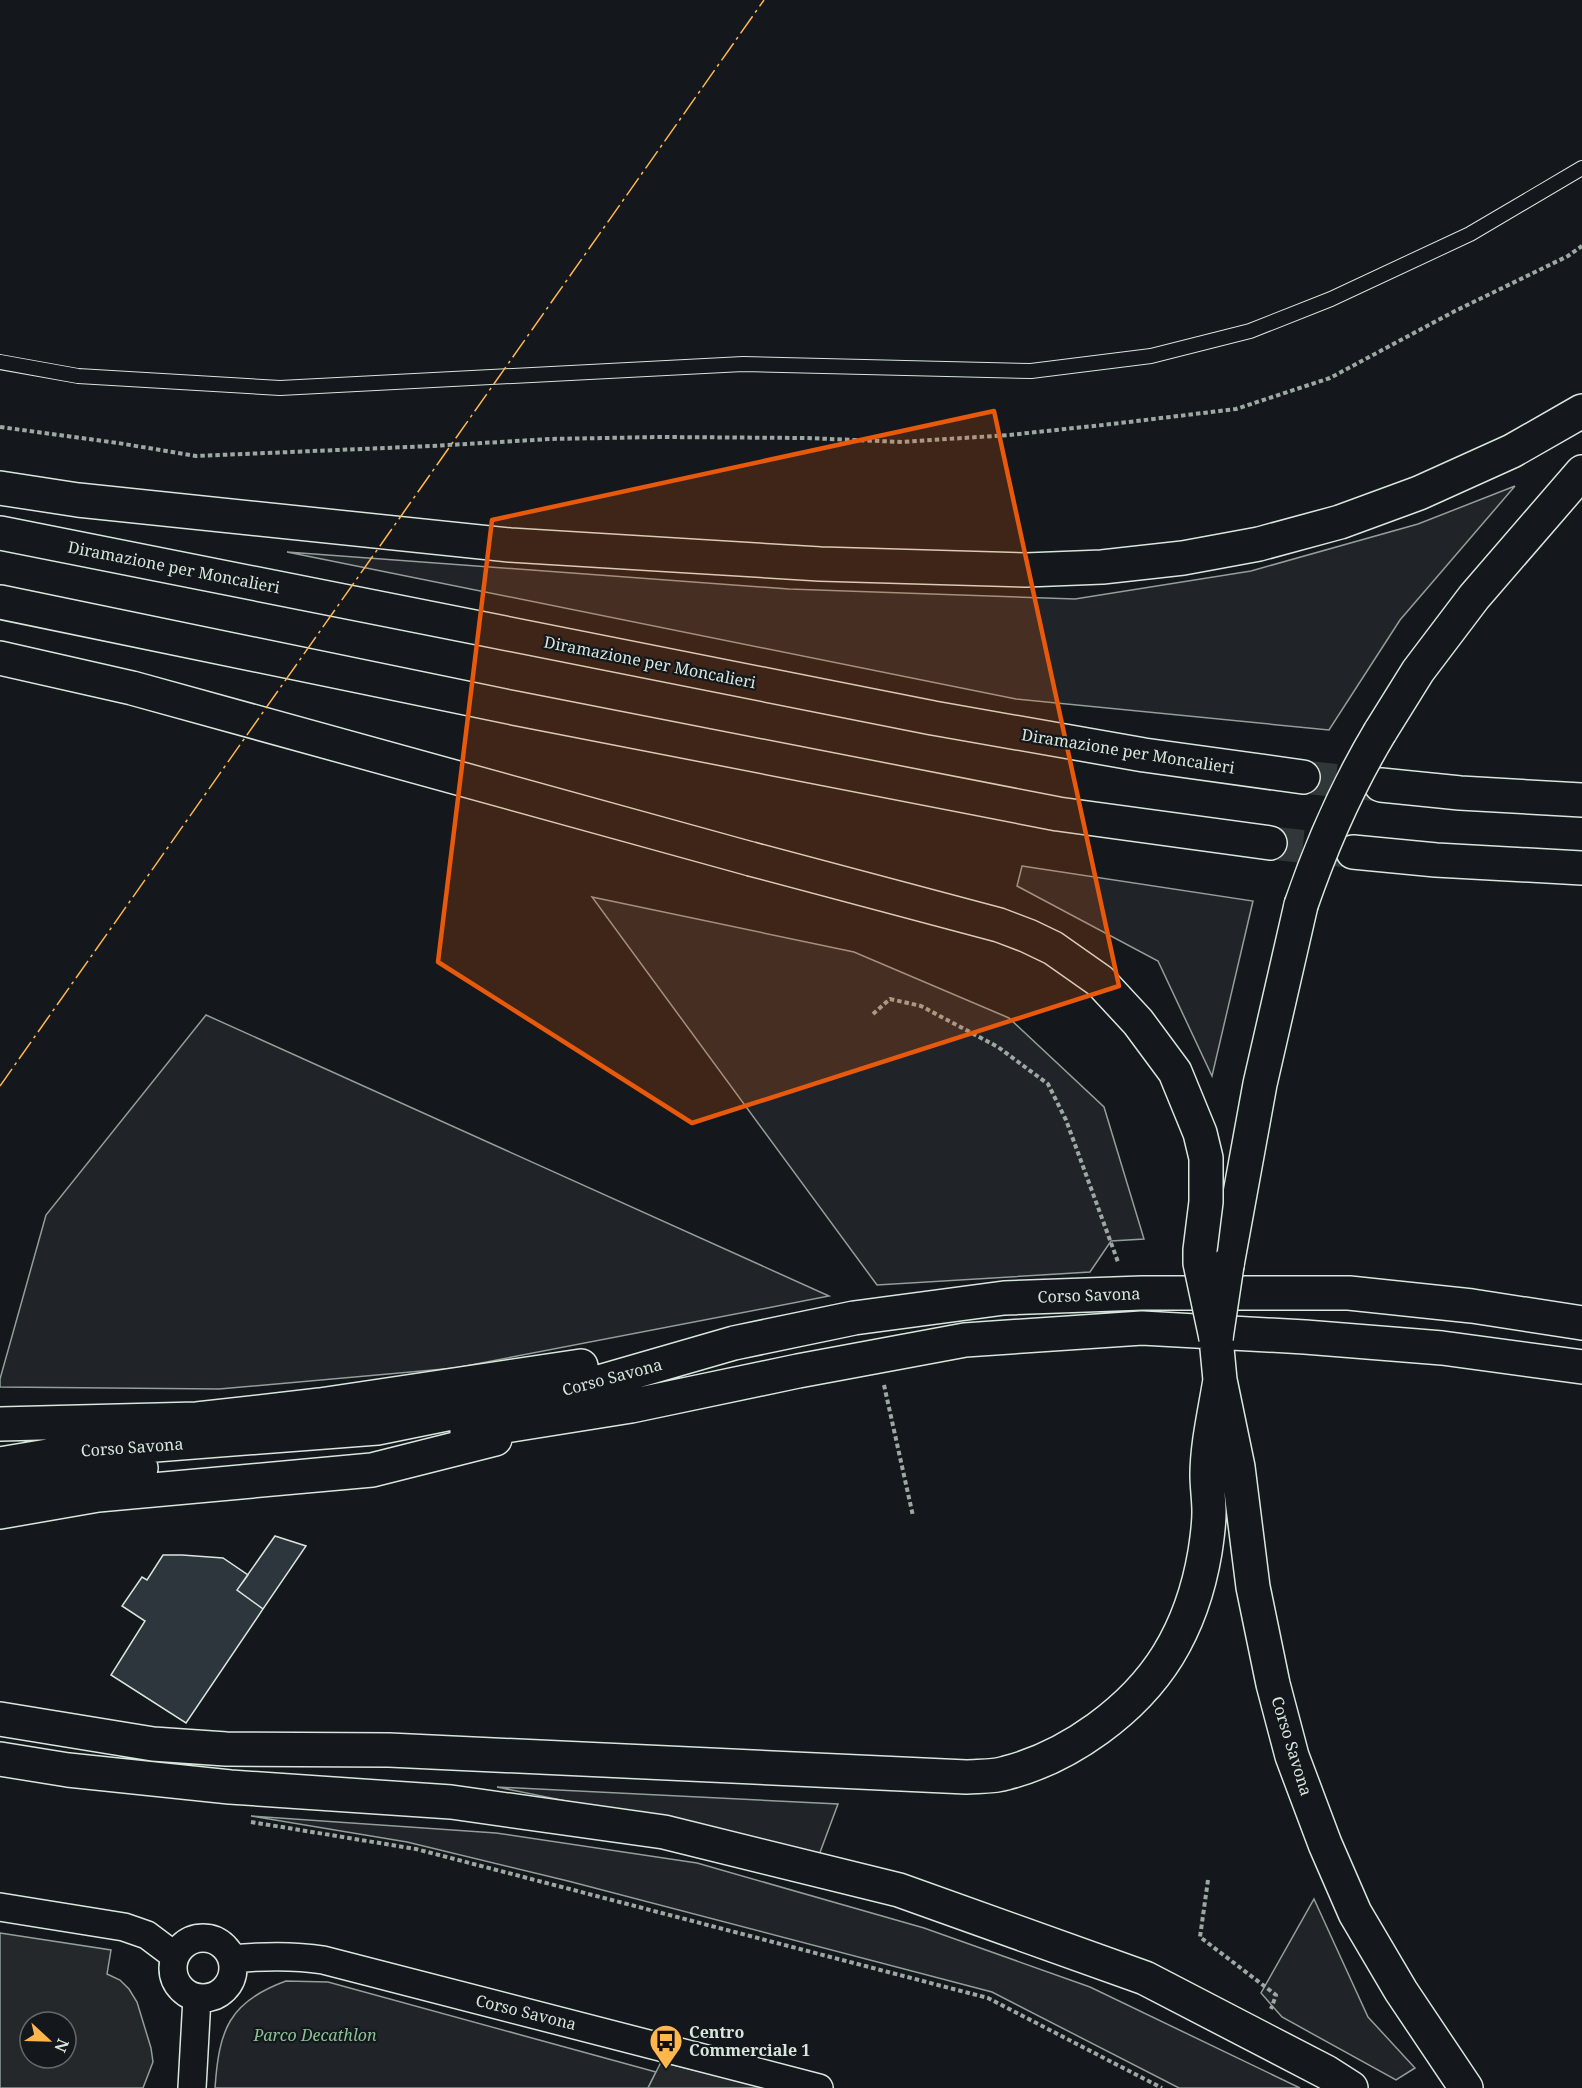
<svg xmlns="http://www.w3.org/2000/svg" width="1582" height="2088" font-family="'Noto Serif',serif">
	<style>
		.green { fill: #202428; stroke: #939e99; stroke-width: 1.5 }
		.parking { fill: #24282b; stroke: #939e99; stroke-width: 1.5; fill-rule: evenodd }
		.building { fill: #2c363c; stroke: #d8e6dc; stroke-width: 1.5 }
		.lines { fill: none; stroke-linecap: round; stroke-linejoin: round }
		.highway-tunnel { stroke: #313739; stroke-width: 33; stroke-dasharray: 33 16; stroke-linecap: butt }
		.lane-casing { stroke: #d8e6dc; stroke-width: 16 }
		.street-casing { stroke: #d8e6dc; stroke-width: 30 }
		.primary-casing { stroke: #d8e6dc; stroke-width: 36 }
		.highway-casing { stroke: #d8e6dc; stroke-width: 36 }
		.path { stroke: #9da8a2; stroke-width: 4; stroke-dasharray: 4.5 3; stroke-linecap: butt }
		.lane { stroke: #14181c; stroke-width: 14 }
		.street { stroke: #14181c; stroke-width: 27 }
		.primary { stroke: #14181c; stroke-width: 33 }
		.highway { stroke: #14181c; stroke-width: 33 }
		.primary-bridge-casing { stroke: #d8e6dc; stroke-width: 36; stroke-linecap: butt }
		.highway-bridge-casing { stroke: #d8e6dc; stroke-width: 36; stroke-linecap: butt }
		.primary-bridge { stroke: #14181c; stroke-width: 33 }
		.highway-bridge { stroke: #14181c; stroke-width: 33 }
		.power { stroke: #ffb74d; stroke-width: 1.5; stroke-dasharray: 21 4.5 3 4.5; stroke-linecap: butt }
		.marked { fill: #e8590c; fill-opacity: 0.2; stroke: #e8590c; stroke-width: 4.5; stroke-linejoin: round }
		.labels { text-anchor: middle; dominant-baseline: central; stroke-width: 4.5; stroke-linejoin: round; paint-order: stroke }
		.street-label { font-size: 16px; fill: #d8e6dc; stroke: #14181c }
		.poi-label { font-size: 16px; font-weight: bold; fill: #d8e6dc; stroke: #14181c; text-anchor: start }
		.park-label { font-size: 16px; font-style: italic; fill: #8ac095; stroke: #14181c }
	</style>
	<rect width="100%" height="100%" fill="#14181c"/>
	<path class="green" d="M1515,486L1400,620L1329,730L1016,699L287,552L789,589L1075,599L1251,571L1418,524Z
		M1022,866L1253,901L1212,1076L1158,961L1017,886Z
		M592,897L854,952L1009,1018L1104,1107L1144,1239L1111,1241L1090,1272L877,1285Z
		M206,1015L829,1296L455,1368L219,1389L0,1387V1379L46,1215Z
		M497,1787L838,1804L819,1855L754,1839Z
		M251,1816L496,1833L697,1863L924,1928L1090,1987L1300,2088H1179L992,1992L568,1881L407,1842Z
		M1314,1899L1368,2017L1415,2068L1396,2080L1282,2017L1261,1993Z
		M286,1981L328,1982L656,2072L648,2088H215C219,2031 228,2002 286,1981Z"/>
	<path class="parking" d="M0,1933L111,1950L107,1974L120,1980L129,1989L137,2002L151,2048L153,2062L143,2088H0ZM30,2022H66V2058H30Z
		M661,2062L767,2088H648Z"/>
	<path class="building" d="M275,1536L306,1546L263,1609L237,1590Z
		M163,1555H182L223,1558L248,1575L237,1590L263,1609L186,1723L111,1675L145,1621L122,1606L142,1577L147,1580Z"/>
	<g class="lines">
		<path class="highway-tunnel" d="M1303,777L1379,785
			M1270,843L1349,851"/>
		<g class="lane-casing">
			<path id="lane" d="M0,362L78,376L280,388L743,364L1031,371L1151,356L1250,331L1331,299L1470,234L1582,168"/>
		</g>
		<g class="street-casing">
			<path id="street" d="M0,1907L124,1927L147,1935L175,1956
				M173 1968a30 30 0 1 1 60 0a30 30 0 1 1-60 0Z
				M232,1959C263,1956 292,1955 323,1960L819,2088
				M192,2088L197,1998"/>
		</g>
		<g class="primary-casing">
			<path id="primary" d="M1380,732L1418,671L1474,597L1582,472
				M1227,1265L1260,1084L1301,905
				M1216,1338L1220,1380L1238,1467L1253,1587L1273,1684L1292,1756L1325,1844L1355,1913L1401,1991L1466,2088
				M0,1424L197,1419L320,1405L581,1366
				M467,1432L631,1406L798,1371L965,1340L1142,1328L1305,1337L1442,1348L1582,1367
				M0,1464L78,1451L377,1428L585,1386L734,1343L854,1318L1004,1298L1142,1293H1349L1472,1306L1582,1323
				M0,1488L97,1472L141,1468
				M0,1512L98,1495L372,1470L495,1439
				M0,1719L153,1744L226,1749L389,1750L966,1777C979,1776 994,1777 1006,1773C1069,1757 1134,1710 1168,1655C1187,1624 1199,1588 1205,1552C1207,1539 1209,1525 1209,1512C1209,1499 1207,1487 1207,1475C1207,1445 1215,1411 1220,1380
				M0,1759L68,1770L230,1787L451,1802L664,1832L899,1890L1145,1978L1326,2072L1351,2088"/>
		</g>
		<g class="highway-casing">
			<path id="highway" d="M0,488L78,500L510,545L820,564L1026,570L1102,567L1183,558L1259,544L1340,522L1419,493L1512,451L1582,411
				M0,533L933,718L1144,755L1303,777
				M0,602L514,708L1058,814L1270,843
				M0,658L132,688L751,859
				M1381,785L1460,793L1582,800
				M1353,852L1436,860L1582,868"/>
		</g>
		<path class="path" d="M0,427L118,443L196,456L432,446L550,439L660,437L807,438L902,442L1009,435L1112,424L1236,409L1330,378L1455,311L1568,256L1582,246
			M873,1014L890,999L921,1006L998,1047L1048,1084L1066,1120L1118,1262
			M884,1385L913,1516
			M251,1822L416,1849L988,1998L1162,2088
			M1208,1880L1200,1937L1276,1995L1271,2009"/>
		<use href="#lane" class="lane"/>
		<use href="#street" class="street"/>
		<use href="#primary" class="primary"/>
		<use href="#highway" class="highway"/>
		<g class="primary-bridge-casing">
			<path id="primary-bridge" d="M1301,905C1322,844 1347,787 1380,732
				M1216,1338L1227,1265"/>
		</g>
		<g class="highway-bridge-casing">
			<path id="highway-bridge" d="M751,859L999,925L1028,936L1053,948L1100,981L1138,1022L1175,1072L1200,1133L1206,1158V1202L1200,1250V1263L1216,1338"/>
		</g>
		<use href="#primary-bridge" class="primary-bridge"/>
		<use href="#highway-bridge" class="highway-bridge"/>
		<path class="power" d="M0,1086L764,0"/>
	</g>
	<path class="marked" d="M994,411L1119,986L692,1123L438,962L492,520Z"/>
	<defs>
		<g id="bus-pin" transform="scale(1.725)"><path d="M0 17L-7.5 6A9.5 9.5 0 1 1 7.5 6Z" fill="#ffb74d" stroke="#14181c"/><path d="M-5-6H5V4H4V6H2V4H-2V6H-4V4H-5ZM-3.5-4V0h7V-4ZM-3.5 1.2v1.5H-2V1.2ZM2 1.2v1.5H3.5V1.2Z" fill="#111"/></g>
	</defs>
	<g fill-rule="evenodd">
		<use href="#bus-pin" x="666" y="2041"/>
	</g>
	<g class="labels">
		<g class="street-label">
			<text transform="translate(174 567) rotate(11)">Diramazione per Moncalieri</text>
			<text transform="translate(650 662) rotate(11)">Diramazione per Moncalieri</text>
			<text transform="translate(1128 751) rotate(9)">Diramazione per Moncalieri</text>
			<text transform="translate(1089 1295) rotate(-2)">Corso Savona</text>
			<text transform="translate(612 1377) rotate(-15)">Corso Savona</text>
			<text transform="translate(132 1447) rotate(-4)">Corso Savona</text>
			<text transform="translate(1292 1746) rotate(73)">Corso Savona</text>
			<text transform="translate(526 2012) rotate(14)">Corso Savona</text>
		</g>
		<g class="poi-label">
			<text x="689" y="2032">Centro<tspan x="689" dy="18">Commerciale 1</tspan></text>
		</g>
		<g class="park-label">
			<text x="315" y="2035">Parco Decathlon</text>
		</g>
	</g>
	<g transform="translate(48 2040) rotate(112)"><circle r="28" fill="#14181c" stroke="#626a69" stroke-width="1.5"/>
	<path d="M0-4.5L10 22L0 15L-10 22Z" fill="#ffb74d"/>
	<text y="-9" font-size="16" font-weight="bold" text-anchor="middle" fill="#d8e6dc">N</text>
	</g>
</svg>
